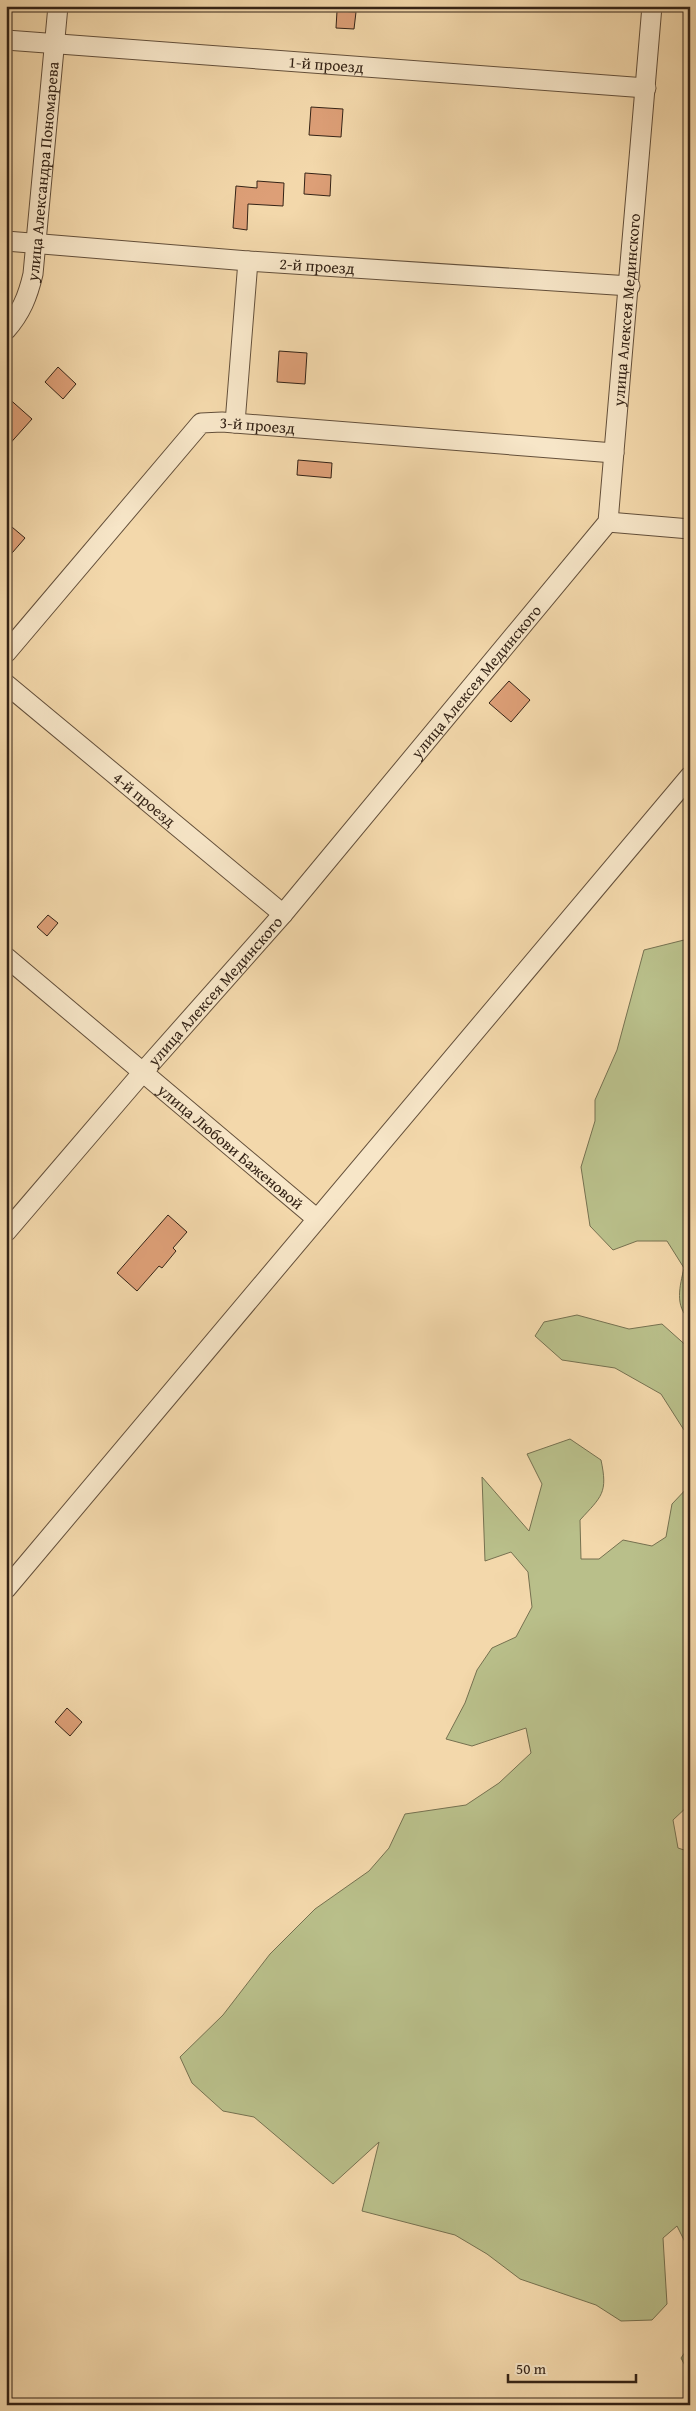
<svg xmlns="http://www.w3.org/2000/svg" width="696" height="2411" font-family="'Gentium Book Plus',serif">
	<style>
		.green { fill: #b9bf8a; stroke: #767150 }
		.building { fill: #dd9f77; stroke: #342316 }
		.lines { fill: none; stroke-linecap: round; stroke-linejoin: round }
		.street-casing { stroke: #64503b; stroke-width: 21 }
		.street { stroke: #f7e6c8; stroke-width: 19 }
		.labels { text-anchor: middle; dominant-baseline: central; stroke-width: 4; stroke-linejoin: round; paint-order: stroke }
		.street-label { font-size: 16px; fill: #342316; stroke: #f7e6c8 }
	</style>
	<rect width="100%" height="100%" fill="#f3d8ab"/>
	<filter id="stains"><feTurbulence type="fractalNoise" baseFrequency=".004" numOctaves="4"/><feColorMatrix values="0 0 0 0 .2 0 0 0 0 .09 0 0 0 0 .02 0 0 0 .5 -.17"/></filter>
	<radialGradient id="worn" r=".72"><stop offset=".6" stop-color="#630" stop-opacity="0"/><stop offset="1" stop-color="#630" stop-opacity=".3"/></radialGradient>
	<path class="green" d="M684,940L690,941V1320C674,1306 680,1286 684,1268L667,1241H637L613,1250L590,1226L581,1167L595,1121V1100L617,1050L644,950Z
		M577,1315L629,1329L662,1324L690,1349V1431L684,1430L661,1394L615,1368L562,1360L535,1336L544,1322Z
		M570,1439L601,1460C608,1493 602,1496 580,1520L581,1559H599L623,1540L652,1546L666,1537L672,1504L690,1485V1657L686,1665L690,1680V1804L673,1820L678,1848L690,1852V2252L677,2226L663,2238L667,2304L652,2320L621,2321L596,2305L520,2279L487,2254L455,2235L362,2211L379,2142L333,2184L254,2117L223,2111L192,2083L180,2057L223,2015L270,1954L315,1909L369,1871L389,1848L405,1814L466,1805L499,1783L531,1753L526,1728L472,1746L446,1739L465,1703L477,1670L492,1648L516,1637L532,1607L528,1572L511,1552L485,1561L482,1477L529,1531L542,1484L527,1454Z
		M690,2345V2375L681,2358Z"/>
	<path class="building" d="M337,11L356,12L354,29L336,28Z
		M311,107L343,109L341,137L309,135Z
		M305,173L331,175L330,196L304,194Z
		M257,181L284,183L283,206L248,204L247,230L233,228L236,186L257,188Z
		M279,351L307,353L305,384L277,382Z
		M58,367L76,384L63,399L45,382Z
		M6,396L32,419L6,448Z
		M298,460L332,463L331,478L297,475Z
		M6,522L25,538L6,560Z
		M509,681L530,700L511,722L489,703Z
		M48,915L58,923L47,936L37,927Z
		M168,1215L187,1232L173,1248L176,1251L162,1268L159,1266L137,1291L117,1273Z
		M67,1708L82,1722L70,1736L55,1722Z"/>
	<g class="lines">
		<g class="street-casing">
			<g id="street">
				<path id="s1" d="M6,40L646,88"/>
				<path id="s2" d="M6,241L248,261L630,286"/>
				<path id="s3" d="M6,330C21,313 28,296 33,274L58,6"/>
				<path d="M235,423L248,261"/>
				<path d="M608,522L690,529"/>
				<path id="s4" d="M6,653L201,423L222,422L614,453"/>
				<path id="s5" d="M6,684L283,914"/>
				<path id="s6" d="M6,957L317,1219"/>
				<path id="s7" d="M6,1232L143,1072L283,914L608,522L652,6"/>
				<path d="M6,1589L690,776"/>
			</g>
		</g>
		<use href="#street" class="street"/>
	</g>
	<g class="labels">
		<g class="street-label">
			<text stroke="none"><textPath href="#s1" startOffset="321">1-й проезд</textPath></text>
			<text stroke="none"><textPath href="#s3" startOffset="166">улица Александра Пономарева</textPath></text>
			<text stroke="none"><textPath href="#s2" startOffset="312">2-й проезд</textPath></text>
			<text stroke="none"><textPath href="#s7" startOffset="1144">улица Алексея Мединского</textPath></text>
			<text stroke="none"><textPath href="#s4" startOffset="358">3-й проезд</textPath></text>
			<text stroke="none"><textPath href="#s7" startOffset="724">улица Алексея Мединского</textPath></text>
			<text stroke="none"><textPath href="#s5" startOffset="180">4-й проезд</textPath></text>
			<text stroke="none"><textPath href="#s7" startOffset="319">улица Алексея Мединского</textPath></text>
			<text stroke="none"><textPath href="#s6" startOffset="294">улица Любови Баженовой</textPath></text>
		</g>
	</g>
	<rect width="696" height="2411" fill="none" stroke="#f3d8ab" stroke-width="25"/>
	<rect x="8" y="8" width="681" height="2396" fill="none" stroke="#342316" stroke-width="2.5"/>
	<rect x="12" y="12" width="671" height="2386" fill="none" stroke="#342316"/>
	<path d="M508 2374v8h128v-8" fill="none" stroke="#342316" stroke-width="2.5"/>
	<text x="516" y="2374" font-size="15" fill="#342316" stroke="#f7e6c8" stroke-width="4" paint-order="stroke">50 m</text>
	<rect width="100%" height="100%" filter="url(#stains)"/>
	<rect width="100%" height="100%" fill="url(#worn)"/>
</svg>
